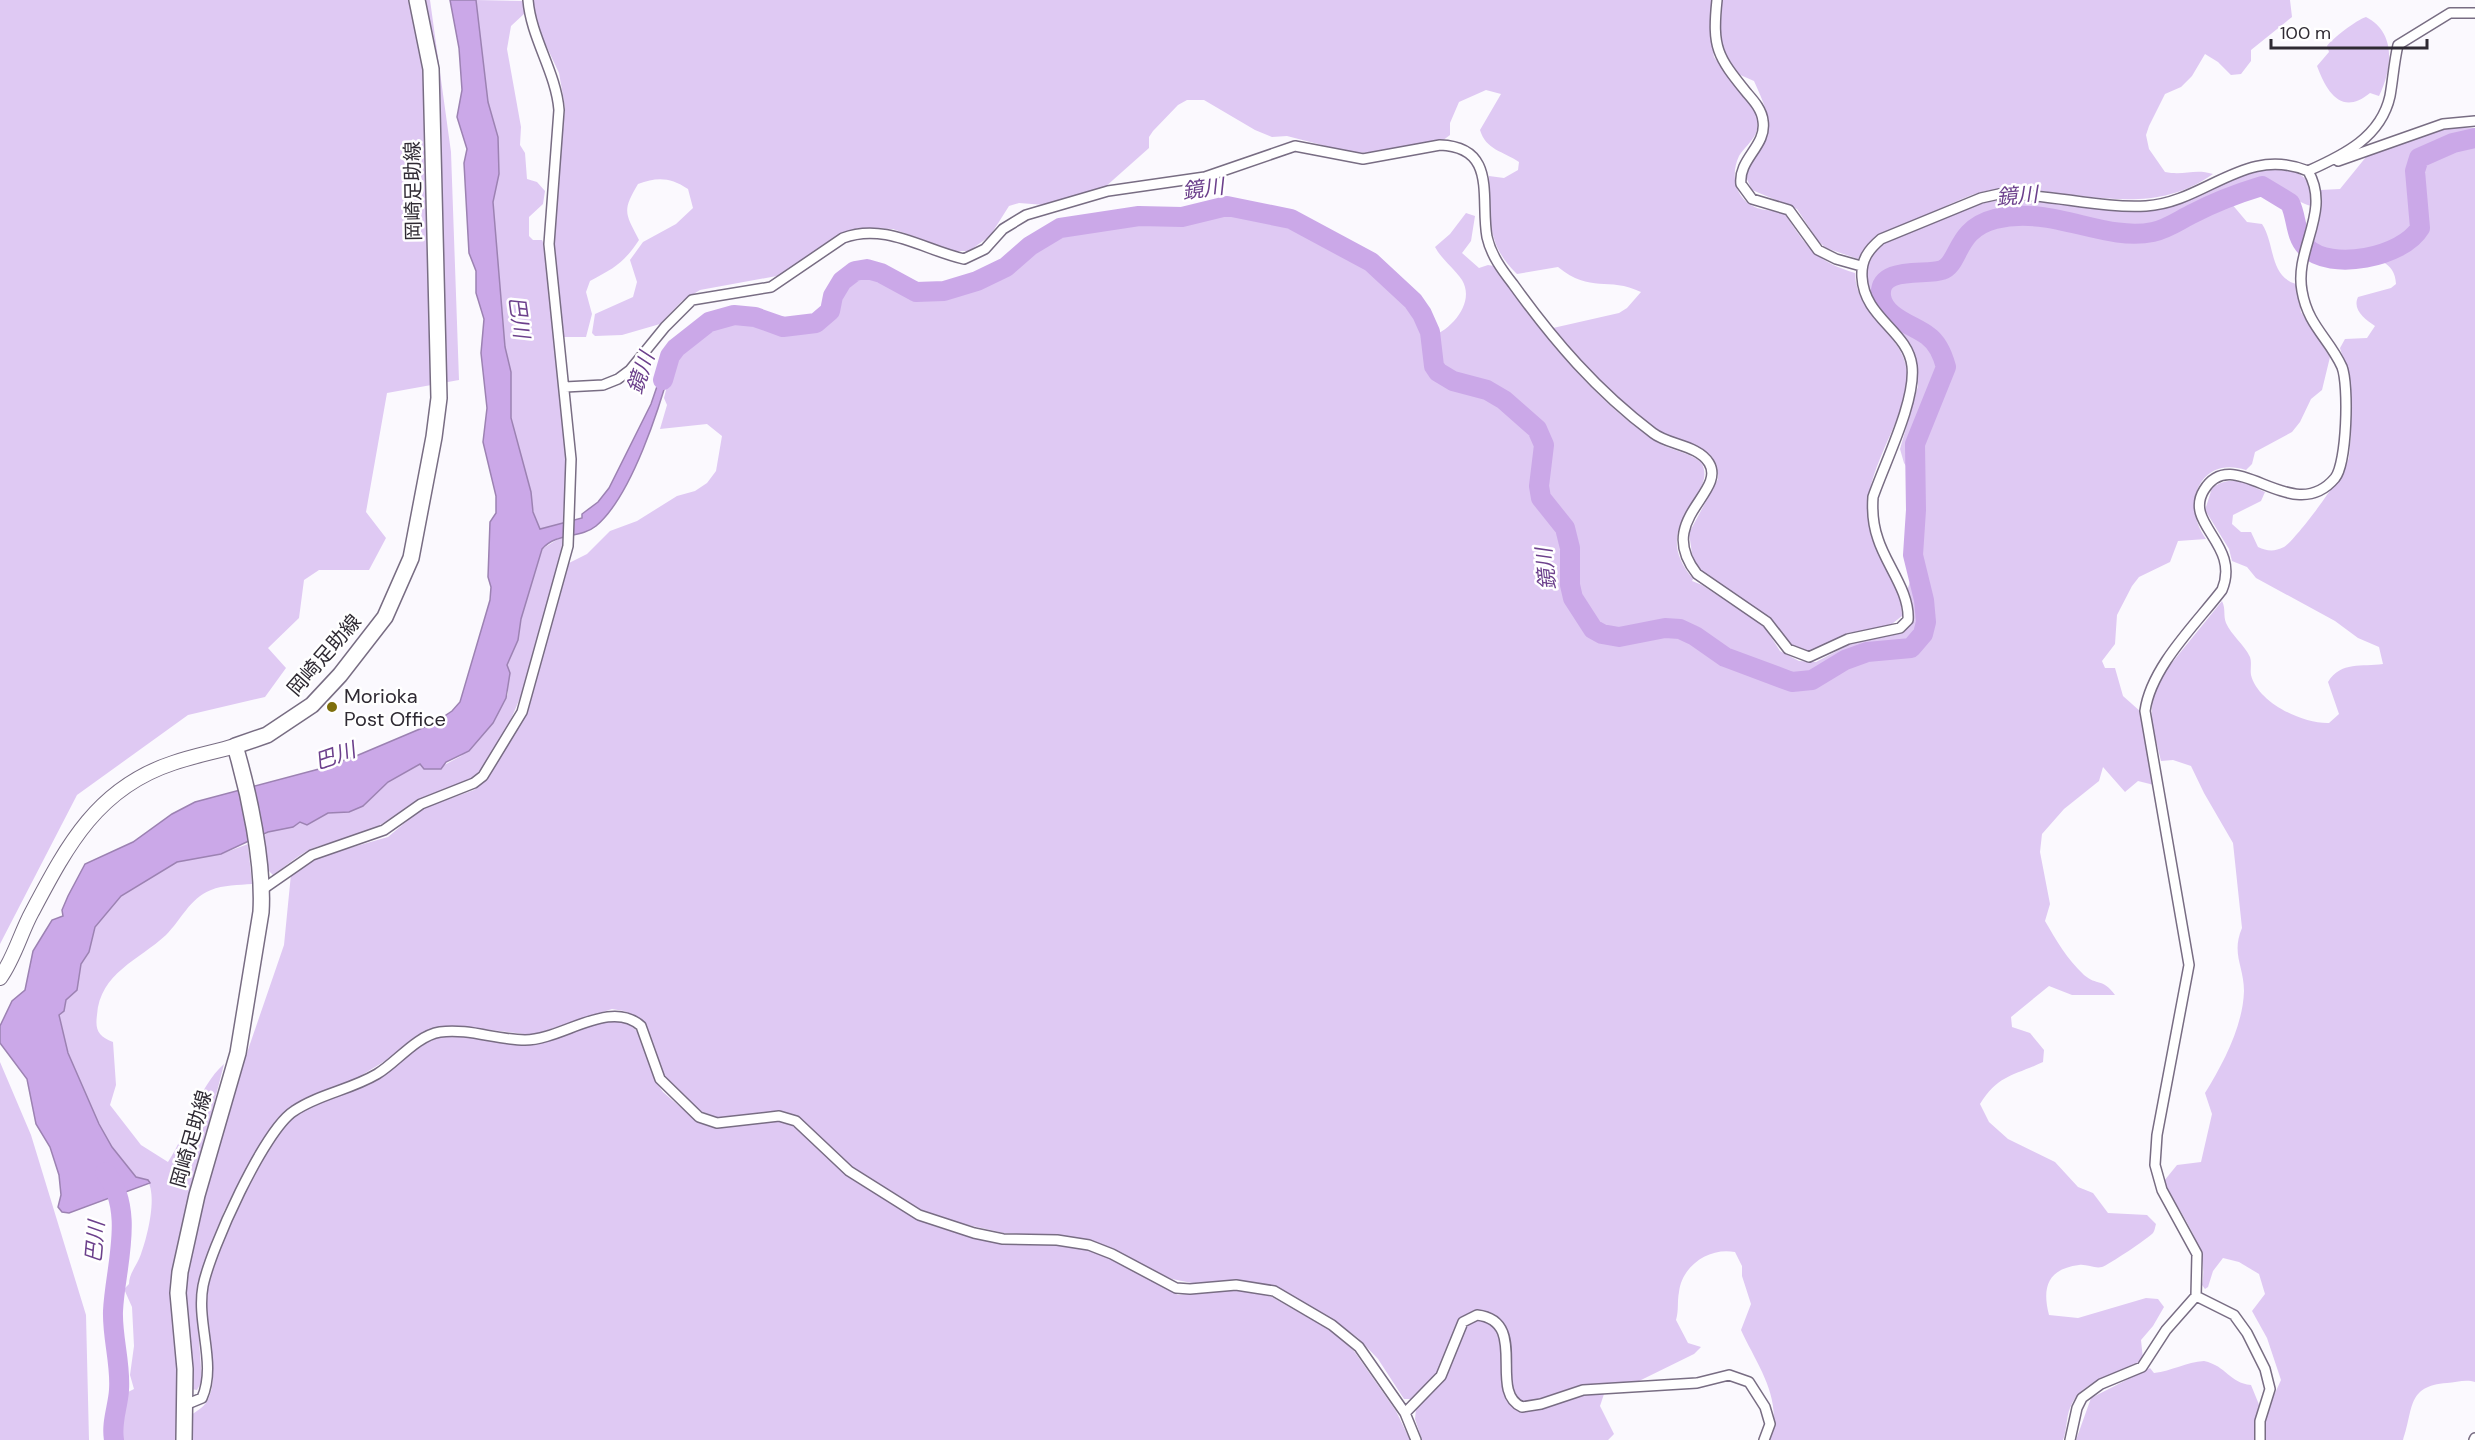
<svg xmlns="http://www.w3.org/2000/svg" width="2475" height="1440" font-family="'DM Sans','Noto Sans JP',sans-serif">
	<style>
		.green { fill: #dfc9f3 }
		.water { fill: #cba8e8; stroke: #9c82b2; stroke-width: 1.5 }
		.lines { fill: none; stroke-linecap: round; stroke-linejoin: round }
		.river { stroke: #cba8e8; stroke-width: 20 }
		.street-casing { stroke: #786d83; stroke-width: 12 }
		.secondary-casing { stroke: #786d83; stroke-width: 16 }
		.primary-casing { stroke: #786d83; stroke-width: 18 }
		.street { stroke: #fff; stroke-width: 9 }
		.secondary { stroke: #fff; stroke-width: 14 }
		.primary { stroke: #fff; stroke-width: 15 }
		.poi-dot { fill: #7e6e0c; stroke: #fff; stroke-width: 2 }
		.labels { text-anchor: middle; dominant-baseline: central; stroke-width: 5; stroke-linejoin: round; paint-order: stroke }
		.street-label { font-size: 20px; fill: #2f2a33; stroke: #fff }
		.poi-label { font-size: 20px; fill: #2f2a33; stroke: #fff; text-anchor: start }
		.water-label { font-size: 21px; font-style: italic; fill: #6c408c; stroke: #fff }
	</style>
	<rect width="100%" height="100%" fill="#fbf9fe"/>
	<path class="green" d="M0,0H430L451,152L459,380L387,393L366,512L386,538L369,570H319L304,580L299,618L268,648L286,668L265,697L188,715L77,795L0,944Z
		M476,0L524,1L525,13L511,26L507,49L521,127L520,145L525,153L527,179L537,182L545,191L543,204L529,217V236L533,240H542L545,246L566,461L563,524L542,530L537,526L511,418V372L505,347L493,202L499,159L498,137L488,102Z
		M532,0H1713L1710,32L1714,57L1755,110C1757,118 1759,125 1756,133C1752,142 1744,148 1739,156C1730,175 1735,200 1757,208C1766,211 1775,210 1785,214C1807,247 1815,261 1855,273C1856,317 1903,332 1907,372C1911,410 1868,464 1868,507C1867,547 1903,582 1902,616L1888,627L1848,633L1816,650L1805,651L1791,645L1772,620L1703,572L1693,560L1689,533L1718,479C1721,443 1681,445 1658,431C1616,405 1584,365 1553,328L1619,313L1627,308L1641,292C1608,276 1591,294 1558,267L1517,274C1486,245 1490,216 1489,176L1504,178L1518,170L1519,162C1503,151 1486,150 1480,130L1501,94L1486,90L1459,102L1450,123V135L1442,141L1371,153L1349,152L1287,136L1272,137L1255,130L1204,100H1187L1178,105L1153,131L1149,137V148L1104,188L1045,205L1019,203L1009,206L990,236L969,251H955L893,229L858,228L824,245L782,275L700,290L682,301L660,324L622,335L595,336L592,333L595,314L633,297L637,282L630,260L643,242L676,224L693,208L688,189C670,177 657,177 638,184C622,211 625,213 639,240C623,264 614,268 590,281L586,292L592,314L586,337H564L553,243L565,107L559,73L535,22Z
		M1722,0H2290L2292,17L2251,50V61L2241,74L2231,75L2218,62L2205,54L2192,76L2181,87L2165,94L2149,126L2146,135L2149,149L2165,172C2185,176 2194,168 2213,174C2144,223 2071,185 1994,190C1969,192 1941,210 1917,219C1892,229 1872,235 1858,259L1826,248L1818,241L1797,209L1752,190L1745,175C1772,129 1777,132 1754,81L1738,74L1720,44Z
		M2366,17C2397,33 2392,69 2379,96L2370,93C2342,116 2327,93 2317,66L2329,52L2327,46C2332,39 2356,20 2366,17Z
		M2449,127L2475,128V1382C2467,1379 2456,1382 2447,1383C2406,1386 2414,1409 2403,1440H2264L2265,1415L2281,1380L2267,1338L2252,1311L2265,1294L2259,1274L2239,1262L2223,1258L2213,1271L2208,1287L2205,1289L2202,1285C2210,1246 2179,1215 2164,1181L2177,1165L2201,1162L2212,1114L2205,1093C2223,1064 2243,1026 2244,991C2244,966 2231,954 2242,928L2233,843L2204,793L2191,766L2173,760L2161,761L2151,721L2153,694L2162,675L2222,601C2226,609 2223,615 2226,623C2231,635 2244,644 2250,657C2252,663 2250,669 2251,675C2258,703 2303,724 2329,723L2339,714L2328,682C2341,661 2362,667 2383,664L2379,647L2358,638L2335,621L2256,578L2247,567L2232,561L2229,549L2205,510L2212,488C2231,474 2245,483 2265,492L2261,501L2233,515L2232,524L2241,532H2251L2258,547C2267,551 2274,552 2284,547C2295,541 2347,471 2349,457C2353,421 2351,382 2340,348L2345,339L2367,338L2375,326C2365,319 2352,310 2358,297L2391,288L2396,284C2395,245 2334,260 2313,244L2321,202L2320,190L2340,189L2366,157L2419,135Z
		M2279,168C2300,171 2319,182 2311,206C2293,202 2278,181 2260,180L2197,208L2193,216L2231,203L2247,222L2262,224C2275,243 2269,276 2296,284L2301,312L2330,357L2322,390L2311,399L2300,422L2292,432L2255,452L2252,464L2246,470C2199,455 2181,505 2206,539L2178,541L2170,562L2139,577L2132,586L2117,615L2115,644L2102,661L2105,668H2115L2123,696L2141,712L2154,785L2138,781L2125,792L2103,767L2099,781L2064,809L2042,834L2040,852L2050,904L2045,921C2056,940 2067,959 2084,975C2097,986 2103,978 2115,995H2072L2049,986L2011,1017L2012,1027L2030,1033L2044,1050L2043,1062C2014,1076 1999,1074 1980,1104L1989,1122L2008,1139L2055,1162L2078,1187L2093,1193L2108,1213L2147,1215L2156,1224C2155,1227 2155,1230 2153,1233C2150,1237 2107,1266 2102,1267C2095,1269 2087,1264 2079,1265C2047,1269 2042,1288 2049,1315L2078,1318L2146,1298L2158,1299L2164,1307L2153,1326L2141,1340L2143,1359C2120,1376 2081,1378 2070,1408C2066,1418 2067,1430 2063,1440H1769C1785,1401 1757,1365 1741,1330L1751,1304L1742,1276V1266L1735,1252C1710,1247 1682,1265 1679,1292C1677,1302 1679,1310 1676,1320L1688,1343L1701,1347L1694,1354L1639,1381L1535,1404L1518,1403C1507,1383 1510,1355 1505,1332L1475,1312C1450,1321 1450,1351 1439,1372C1433,1382 1421,1391 1412,1399H1404L1378,1359L1358,1338L1330,1318L1268,1285L1254,1282L1192,1283L1172,1279L1081,1239L1004,1233L941,1219L919,1209L854,1170L799,1117L779,1111L723,1119L712,1117L692,1106L664,1076L649,1033L641,1019L624,1011L612,1009L532,1035L466,1027L437,1029L349,1083L289,1108L273,1126L224,1211L206,1264L198,1288L197,1313L202,1381L197,1390L191,1389L184,1297L186,1279L203,1199L238,1079L284,945L291,874L318,857L388,837L421,809L474,790L487,778L526,715L569,563L587,554L610,531L637,521L677,496L695,491L707,483L716,471L722,436L707,424L660,429L667,405L664,398C668,384 670,366 676,353C689,328 727,314 753,320C762,322 771,327 779,330C796,336 814,328 829,322L842,288L857,276L865,274L882,278L914,296L944,295L985,282L1013,268L1030,258L1045,239L1061,230L1140,219L1170,221L1226,209L1290,222L1368,265L1407,300L1418,313L1429,337C1450,332 1476,303 1462,280C1454,268 1442,260 1435,247L1450,234L1466,213L1475,216L1471,241L1462,253L1479,268L1488,265L1494,266C1539,330 1587,393 1652,439C1667,450 1687,451 1701,462C1721,496 1645,523 1693,579L1692,581L1702,585L1764,626L1780,651L1799,661L1816,662L1852,643L1903,633L1912,621L1913,609L1907,591L1918,556L1919,485L1904,463L1900,449L1918,386L1915,356L1908,342L1869,293L1866,273L1869,262L1875,250L1885,242C1926,225 1969,200 2014,199C2060,198 2108,216 2154,209C2198,202 2234,170 2279,168Z
		M563,536C558,591 515,750 469,780C455,789 437,790 422,798C404,807 390,821 372,829C353,839 331,841 311,849C298,855 285,867 273,875L268,870L264,836C274,826 289,830 300,822L307,825L328,813L364,806L388,782L420,764L424,769H437L461,756L504,703L508,694L507,665L518,640L517,634L533,574L542,549Z
		M248,844L252,884C239,885 223,885 211,890C189,899 182,919 166,935C139,960 100,973 97,1015C95,1030 98,1036 113,1042L116,1085L110,1105L141,1145L168,1162C188,1132 197,1088 224,1064L191,1194L179,1371L177,1440H121L124,1394L134,1389L130,1375L134,1346L132,1307L124,1289L129,1284C129,1273 137,1266 141,1254C147,1238 158,1195 147,1180L136,1177L112,1147L99,1124L68,1053L59,1015L64,1011L66,1000L77,990L81,964L89,952L95,927L121,896L177,862L221,854Z
		M603,1020L627,1022L640,1034L656,1082L663,1092L694,1119L706,1124L722,1127L778,1120L796,1125L849,1175L934,1226L971,1237L1085,1248L1110,1259L1178,1295L1241,1289L1272,1297L1335,1333L1354,1351L1396,1411L1410,1440H190V1416C198,1410 206,1406 209,1397C221,1371 201,1320 208,1288C218,1242 239,1202 262,1162C270,1148 277,1132 289,1121C311,1099 345,1096 372,1082C398,1067 419,1040 449,1035C512,1043 543,1046 603,1020Z
		M0,1062L31,1135L86,1315L89,1440H0Z
		M1475,1318C1527,1327 1484,1393 1519,1410L1575,1394L1605,1391L1600,1406L1614,1434L1608,1440H1422L1415,1419L1416,1409L1442,1378L1461,1330Z
		M2204,1361C2227,1366 2229,1383 2251,1385L2260,1407L2256,1440H2076L2091,1398L2150,1368L2154,1373C2172,1371 2186,1362 2204,1361Z"/>
	<path class="water" d="M450,0H476L488,102L498,137L499,174L493,202L505,347L511,372V418L531,492L533,512L540,529L582,518V514L598,502L609,488L651,404L666,360L670,356L672,362C660,406 632,496 596,526C580,539 557,532 542,549L521,619L518,640L507,665L510,673L506,698L493,723L469,751L446,762L441,769H424L420,764L388,782L363,806L349,812L328,813L307,825L300,822L293,827L268,832L221,854L177,862L121,896L95,927L89,952L81,964L77,990L66,1000L64,1011L59,1015L68,1053L99,1124L112,1147L136,1177L148,1180L150,1183L69,1213L62,1212L58,1207L61,1195L59,1175L50,1147L36,1124L27,1079L0,1043V1026L12,1001L25,990L33,951L41,938L52,920L63,916L62,910L68,896L85,864L133,842L172,814L195,802L319,769L356,756L434,723L452,711L460,702L490,600L491,587L488,577L490,522L496,513V496L483,442L487,408L481,353L484,319L476,293V271L469,253L464,163L467,149L457,117L462,90L459,48Z"/>
	<g class="lines">
		<path class="river" d="M663,380L670,356L676,348L709,322L734,315L755,317L783,327L816,323L830,311L833,296L842,281L855,271L867,269L881,273L916,292L944,291L977,281L1006,267L1030,246L1060,228L1139,216L1182,217L1227,206L1291,219L1371,262L1413,301L1422,314L1430,332L1434,366L1438,372L1453,381L1487,390L1504,400L1537,429L1544,445L1539,486L1541,498L1565,528L1570,548V585L1573,598L1593,629L1602,634L1619,637L1665,628L1680,629L1695,636L1725,657L1792,682L1812,680L1845,660L1867,652L1911,648L1923,634L1926,622L1924,600L1913,555L1916,510L1915,444L1946,367C1943,356 1938,343 1928,336C1914,325 1884,318 1881,296C1878,265 1926,276 1942,270C1960,264 1955,229 1995,219C2053,205 2103,242 2153,232C2168,229 2181,219 2194,213C2215,202 2239,193 2262,186L2290,203C2297,217 2295,236 2306,247C2330,272 2403,257 2420,228L2415,171L2419,158L2453,143L2475,138
			M105,1172C136,1210 115,1267 113,1311C112,1337 121,1364 119,1390C118,1407 111,1422 114,1440"/>
		<g class="street-casing">
			<path id="street" d="M1717,0C1712,48 1717,56 1747,93C1754,101 1762,110 1763,121C1767,146 1738,159 1741,184L1752,199L1789,210L1818,250L1836,259L1861,266
				M2338,161L2443,124L2475,121
				M2308,171C2344,155 2381,137 2390,96C2393,79 2394,62 2398,45L2450,13H2475
				M565,387L603,385L618,379L630,370L665,327L692,300L771,287L843,238C885,222 924,250 964,259L985,249L1003,229L1026,215L1108,191L1205,177L1295,146L1363,159L1440,145C1498,147 1480,199 1487,237C1491,255 1502,270 1513,284C1554,341 1597,391 1653,433C1668,445 1698,445 1709,463C1727,493 1654,520 1697,574L1767,622L1788,649L1809,657L1848,639L1900,628L1908,620C1910,592 1886,565 1878,539C1873,525 1872,511 1873,497C1885,462 1916,401 1912,366C1908,331 1864,318 1862,277C1861,260 1868,250 1881,239L1981,198L1999,194C2047,193 2101,209 2146,206C2206,202 2245,145 2308,171C2332,212 2294,249 2302,291C2308,326 2329,338 2342,367C2349,385 2347,463 2335,478C2292,529 2234,441 2204,490C2183,524 2241,544 2222,590C2196,624 2151,667 2145,711L2189,965L2157,1135L2155,1165L2162,1190L2197,1254L2196,1296L2166,1330L2142,1367L2101,1384L2082,1398L2077,1408L2070,1440
				M263,889L312,855L384,830L421,804L474,783L483,776L522,712L568,546L571,459L549,244L559,110C556,72 531,38 528,0
				M2196,1296L2234,1315L2247,1333L2265,1369L2270,1389L2260,1421V1440
				M185,1405L202,1398C217,1364 196,1323 203,1286C210,1250 264,1130 294,1111C319,1094 350,1090 377,1074C397,1062 416,1036 440,1032C468,1028 497,1040 525,1040C562,1040 610,998 641,1026L660,1079L699,1117L717,1123L779,1116L796,1121L849,1171L919,1215L974,1233L1003,1239L1057,1240L1089,1245L1112,1254L1176,1288L1190,1289L1236,1285L1274,1291L1332,1325L1359,1347L1405,1413L1416,1440
				M1405,1413L1441,1376L1463,1322L1477,1315C1530,1321 1487,1392 1522,1407L1541,1404L1583,1390L1697,1383L1729,1375L1749,1382L1765,1407L1770,1424L1764,1440
				M2474,1440L2475,1438"/>
		</g>
		<g class="secondary-casing">
			<path id="secondary" d="M0,978C14,959 21,932 32,912C67,846 97,788 173,763C193,756 215,752 235,746"/>
		</g>
		<g class="primary-casing">
			<path id="primary" d="M184,1440L185,1369L178,1293L180,1272L197,1195L238,1053L261,912C264,863 249,793 235,746L267,735L312,705L340,675L385,617L411,558L434,437L439,398L431,69L417,0"/>
		</g>
		<use href="#street" class="street"/>
		<use href="#secondary" class="secondary"/>
		<use href="#primary" class="primary"/>
	</g>
	<circle class="poi-dot" cx="332" cy="707" r="6"/>
	<g class="labels">
		<g class="street-label">
			<text transform="translate(413 191) rotate(-91)">岡崎足助線</text>
			<text transform="translate(324 655) rotate(-49)">岡崎足助線</text>
			<text transform="translate(191 1139) rotate(-74)">岡崎足助線</text>
		</g>
		<g class="poi-label">
			<text x="344" y="696">Morioka<tspan x="344" dy="23">Post Office</tspan></text>
		</g>
		<g class="water-label">
			<text transform="translate(1203 189) rotate(-8)">鏡川</text>
			<text transform="translate(2017 196) rotate(-5)">鏡川</text>
			<text transform="translate(519 317) rotate(82)">巴川</text>
			<text transform="translate(641 373) rotate(-71)">鏡川</text>
			<text transform="translate(1546 569) rotate(-96)">鏡川</text>
			<text transform="translate(335 756) rotate(-19)">巴川</text>
			<text transform="translate(95 1242) rotate(-85)">巴川</text>
		</g>
	</g>
	<path d="M2271 39v9h156v-9" fill="none" stroke="#2f2a33" stroke-width="3"/>
	<text x="2280" y="39" font-size="18" fill="#2f2a33" stroke="#ffffff" stroke-width="4.5" paint-order="stroke">100 m</text>
</svg>
